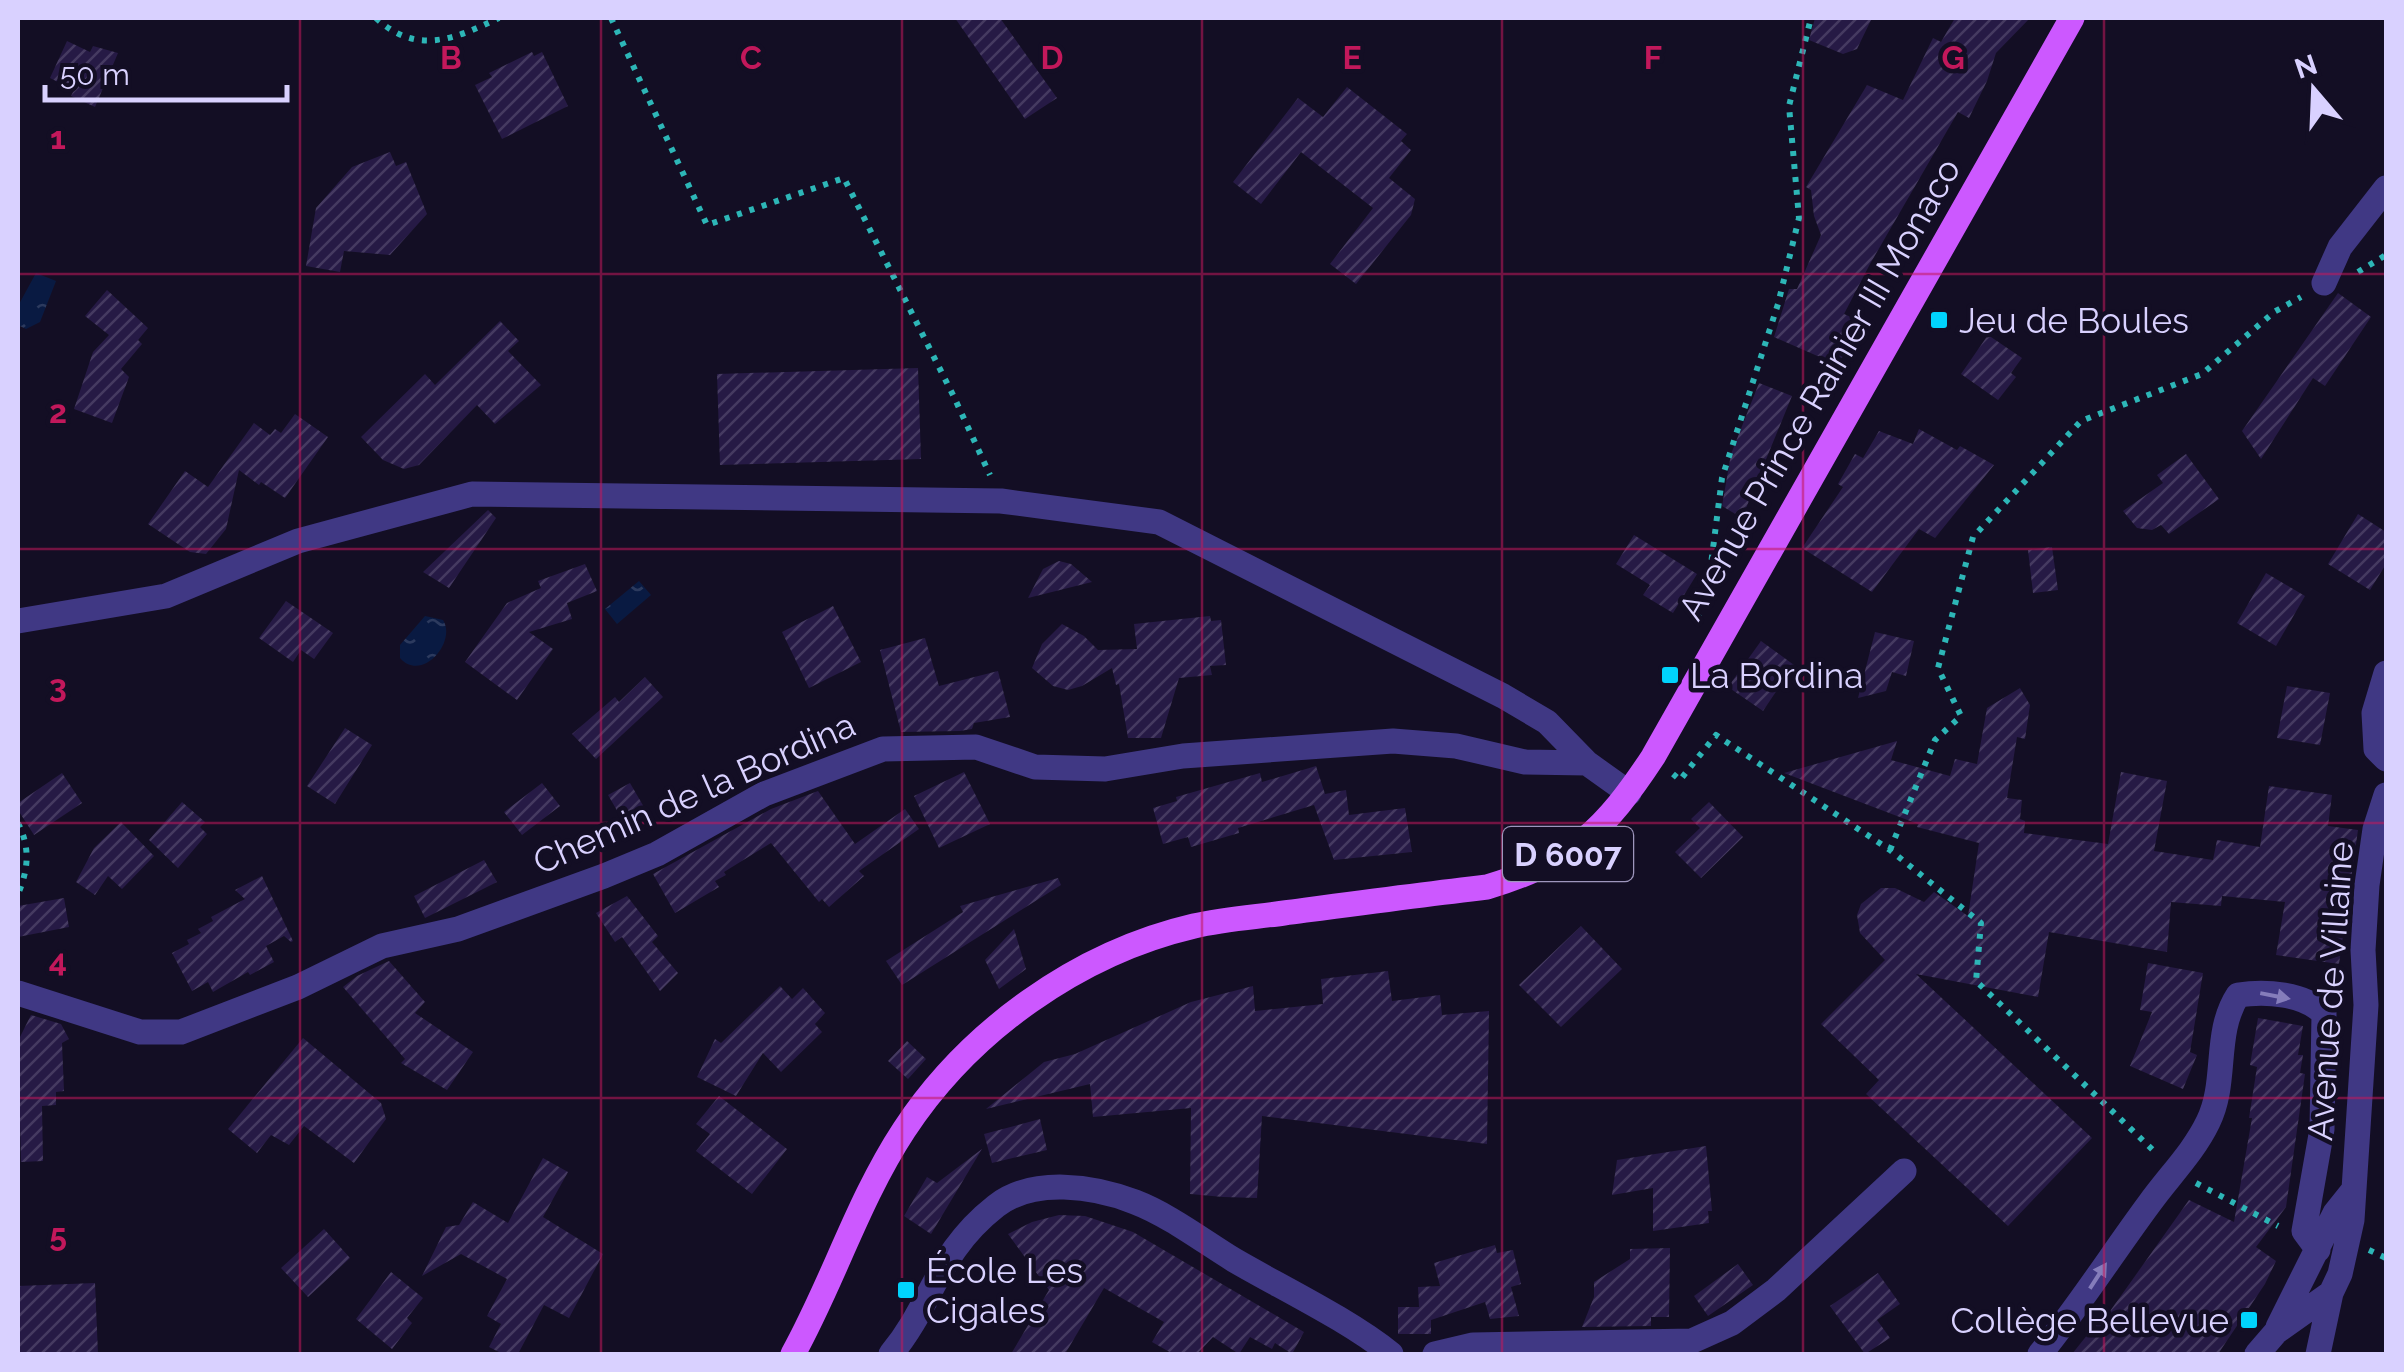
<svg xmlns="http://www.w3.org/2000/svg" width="2404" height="1372" font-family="Raleway,sans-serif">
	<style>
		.water { fill: url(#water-ripples) }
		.building { fill: url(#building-hatch) }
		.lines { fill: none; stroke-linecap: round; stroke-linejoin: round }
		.path { stroke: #2db6b7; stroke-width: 6; stroke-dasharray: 5 8; stroke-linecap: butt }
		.minor { stroke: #403884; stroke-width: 25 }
		.major { stroke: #cc58ff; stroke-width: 25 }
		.oneway { fill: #857dbb }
		.grid { fill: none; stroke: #c2185b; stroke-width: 2.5; stroke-opacity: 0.55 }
		.poi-dot { fill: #00d3fc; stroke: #130e24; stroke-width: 4 }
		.labels { text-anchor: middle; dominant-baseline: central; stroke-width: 9; stroke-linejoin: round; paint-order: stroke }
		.shield { fill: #130e24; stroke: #9e96bd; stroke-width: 2.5 }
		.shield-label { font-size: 32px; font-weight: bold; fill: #d9d1ff }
		.poi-label { font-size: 35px; fill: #d9d1ff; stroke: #130e24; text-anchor: start }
		.street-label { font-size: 35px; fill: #d9d1ff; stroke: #130e24 }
		.grid-label { font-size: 32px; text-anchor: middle; font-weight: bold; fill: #c2185b; stroke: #130e24; stroke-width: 9; stroke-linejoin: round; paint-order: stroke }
	</style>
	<defs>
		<pattern id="water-ripples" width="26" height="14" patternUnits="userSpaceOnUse" patternTransform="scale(2.5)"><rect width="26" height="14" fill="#091a42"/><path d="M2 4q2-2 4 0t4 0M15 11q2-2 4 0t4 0" fill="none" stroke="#2c3a5e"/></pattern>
		<pattern id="building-hatch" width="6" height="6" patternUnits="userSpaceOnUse" patternTransform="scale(2.5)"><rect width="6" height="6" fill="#261a45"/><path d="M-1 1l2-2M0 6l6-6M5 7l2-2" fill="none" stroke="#453a61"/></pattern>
	</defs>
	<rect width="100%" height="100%" fill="#130e24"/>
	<path class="water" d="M36,273L56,281L40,322L26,329L18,325V306Z
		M639,581L651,595L617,624L605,609Z
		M425,616L443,620C457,642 422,683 400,658V645Z"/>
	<path class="building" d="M955,18H1000L1057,98L1025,119Z
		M1815,18H1872L1857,49L1843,54L1809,40Z
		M1955,18H2030L1996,53L1987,81L1969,118L1958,112L1870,264L1844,314L1862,322L1838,365L1774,337L1789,289H1797L1821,235L1814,216L1811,190L1806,187L1867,85L1903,100L1933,38L1941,42Z
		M67,41L90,52L93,46L118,53L95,107L71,96L74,90L50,78Z
		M532,52L534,56L542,52L568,106L502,139L475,85L492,77L489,73Z
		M1347,87L1407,134L1401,141L1411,150L1389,178L1415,199L1411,215L1356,284L1330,264L1373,208L1301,152L1261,204L1233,182L1298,98L1323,117Z
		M390,152L396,166L406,162L427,214L390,255L344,251L340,272L306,266L316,208L352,167Z
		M107,290L148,328L138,340L142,344L121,369L129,377L112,423L74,409L93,352L109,335L85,316Z
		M2338,293L2371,317L2325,386L2313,378L2261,459L2242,431Z
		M500,321L519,341L508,351L541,385L495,424L477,405L419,465L404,469L383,460L361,437L425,374L435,385Z
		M1988,335L2022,358L2011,373L2016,377L1998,400L1961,374Z
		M918,368L921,459L720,465L717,374Z
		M1759,383L1792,396L1742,518L1722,506L1731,454Z
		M295,414L328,437L285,498L261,482L259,485L239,470L226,529L206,554L190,552L148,524L185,471L208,487L254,423L270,435L275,429L281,433Z
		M1919,429L1957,450L1960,446L1994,465L1935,538L1919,529L1872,592L1802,548L1843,487L1838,484L1855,454L1863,458L1879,431L1913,444Z
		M2186,454L2219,499L2169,534L2161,525L2152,530L2137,528L2123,511L2163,483L2157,475Z
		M488,510L496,518L449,588L423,572Z
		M2358,514L2386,532V564L2370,590L2328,564Z
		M1634,535L1697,574L1673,613L1643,595L1650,585L1616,564Z
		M2052,547L2058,590L2033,593L2028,550Z
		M1059,561L1071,564L1092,582L1028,598L1043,569Z
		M585,564L597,591L567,603L572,619L529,632L553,649L517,700L465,662L507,603L541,588L538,581Z
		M2266,573L2305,596L2276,646L2237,623Z
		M286,601L333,633L314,659L301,650L293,662L259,638Z
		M833,606L861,662L809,688L782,632Z
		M1210,616L1211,621L1221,620L1226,665L1210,666L1212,675L1179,678L1161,738H1128L1119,684L1116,685L1112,668L1082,686L1068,690L1053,686L1032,668L1042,644L1062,624L1084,636L1098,650L1137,649L1134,624Z
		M1875,632L1914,641L1906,676L1892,672L1886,691L1858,698Z
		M925,638L939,686L998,671L1010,717L974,723L972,729L960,731L901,732L880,650Z
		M1761,641L1794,665L1763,711L1728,687Z
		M645,677L663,697L596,759L572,734L615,697L619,702Z
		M2287,686L2330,693L2320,745L2277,738Z
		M2020,688L2030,705L2025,739L2017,737L2007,798L2022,800L2020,819L2025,821L2024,833L2108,844L2121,772L2167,781L2154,851L2213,860L2217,840L2260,847L2269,786L2332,795L2328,826L2358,830L2339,964L2276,955L2285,902L2222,896L2221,906L2171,902L2167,952L2049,932L2038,997L1916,974L2092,1138L2008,1226L1866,1094L1879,1080L1821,1024L1885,960L1860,933L1857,915L1861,904L1881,888H1895L1924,902L1934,892L1968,916L1979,843L1917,827L1918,824L1784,773L1897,741L1891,760L1950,776L1955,759L1977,764L1987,708Z
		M345,728L372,745L335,804L307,786Z
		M1316,766L1325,794L1346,790L1349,815L1405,808L1412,852L1334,860L1314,805L1238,828L1239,833L1191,847L1188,837L1163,844L1153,808L1177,801L1176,797L1260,773L1262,782Z
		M964,772L990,824L939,848L914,796Z
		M62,773L82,803L34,835L18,810V803Z
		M542,783L560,806L522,835L504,812Z
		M630,783L648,814L626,826L608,795Z
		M818,791L855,844L905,809L919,829L859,871L864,876L829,907L822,899L819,902L771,843L724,872L726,875L715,881L719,887L675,913L653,874L771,809Z
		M182,802L205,822L200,827L207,834L178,868L149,840Z
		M1709,802L1743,837L1701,878L1675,852L1700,828L1691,819Z
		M121,822L154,856L122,889L108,876L95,895L76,882L94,848Z
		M484,860L497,882L425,918L414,896Z
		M262,876L293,941L291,942L284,936L266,946L274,962L250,975L248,972L213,992L208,982L192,991L172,953L189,944L187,940L201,933L198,929L213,921L211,917L245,899L235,890Z
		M1058,878L1061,885L902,985L886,961L963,912L960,906Z
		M627,896L658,936L652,942L678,973L660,991L622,937L615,942L596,913Z
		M64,898L69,927L18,937V906Z
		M1581,926L1622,969L1561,1027L1519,985Z
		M1014,929L1026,969L999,989L985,960Z
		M389,961L425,1002L415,1013L473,1052L447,1090L401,1063L405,1059L343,987L357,976Z
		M2148,963L2203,973L2190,1052L2197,1055L2183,1089L2130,1066L2152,1012L2140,1010Z
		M1388,971L1392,1001L1440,995L1442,1015L1489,1011L1487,1144L1262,1116L1257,1198L1223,1197L1190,1194L1191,1108L1093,1117L1090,1084L986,1109L1044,1062L1075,1054L1191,1002L1253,986L1255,1011L1323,1004L1321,979Z
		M780,986L792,999L803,988L825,1013L815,1024L822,1032L781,1072L763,1053L736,1096L697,1077L715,1039L721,1043Z
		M31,1015L61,1024L69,1039L62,1043L64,1091L56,1092V1105L42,1106L43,1161L21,1162L18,1041Z
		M2258,1018L2303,1026L2298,1055H2303L2300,1073L2305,1074L2286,1207L2256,1247L2276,1261L2265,1284L2218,1354H2072L2100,1319L2103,1321L2189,1200L2234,1222L2252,1118H2249L2257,1067L2250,1065Z
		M303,1038L381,1103L386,1119L354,1163L304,1126L289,1145L271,1135L257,1153L228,1129Z
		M907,1041L926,1059L908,1079L888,1061Z
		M719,1096L787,1149L752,1194L696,1151L710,1134L696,1124Z
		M1040,1119L1047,1150L992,1163L984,1134Z
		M1706,1146L1712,1211H1708L1709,1223L1653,1231V1188L1612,1195L1617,1160Z
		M982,1149L931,1234L904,1216L927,1177L937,1183Z
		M543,1158L568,1172L543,1217L603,1254L569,1318L544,1305L518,1354H503L489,1347L501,1324L487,1316L507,1279L461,1254L422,1276L446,1227L459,1225L473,1202L508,1223Z
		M1059,1215L1085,1216L1133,1232L1304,1332L1292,1354L1275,1343L1272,1349L1250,1337L1239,1354L1213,1337L1197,1354H1173L1152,1342L1164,1322L1104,1288L1065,1354H1011L1049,1290L1008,1234L1032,1222Z
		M324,1229L350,1258L308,1297L281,1268Z
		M1495,1245L1497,1253L1513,1250L1521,1284L1511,1287L1519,1316L1490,1319L1485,1302L1431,1320V1334H1398V1307H1419L1418,1287L1440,1286L1434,1263Z
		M1670,1248L1669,1317H1651V1326L1582,1327L1594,1297V1282L1630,1259V1249Z
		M1738,1264L1753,1285L1708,1316L1694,1296Z
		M391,1272L423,1298L407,1318L412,1323L392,1349L356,1319Z
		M1878,1273L1900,1304L1877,1320L1890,1338L1865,1354L1830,1306Z
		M95,1283L98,1354H18V1286Z"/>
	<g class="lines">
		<path class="path" d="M376,18C417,56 454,39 499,18
			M611,18L707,225L844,178L954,397L990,475
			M2358,272L2386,255
			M1700,618L1693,612L1710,572L1722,478L1778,304L1799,218L1789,106L1811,18
			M1673,774L1680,780L1716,735L1890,850L1981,923L1976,981L2155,1152
			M18,823C30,847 29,868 18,894
			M1890,850L1935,740L1961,716L1938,668L1973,537L2081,421L2202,374L2274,312L2301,297
			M2196,1183L2278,1226
			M2369,1250L2386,1258"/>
		<path class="minor" d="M2324,283L2340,247L2386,188
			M18,621L166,596L298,541L472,494L1001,501L1159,522L1503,696L1547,722L1587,763L1629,793
			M2386,673L2374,713L2376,749L2386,759
			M18,993L140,1032H181L298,987L382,946L458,929L604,876L657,854L764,794L883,749L976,747L1035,767L1105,769L1183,756L1393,741L1456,746L1525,762L1587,763
			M2278,1327L2335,1213L2351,1193
			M891,1354C934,1302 936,1253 996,1206C1033,1177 1094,1186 1135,1202C1169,1215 1203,1241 1234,1260C1282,1288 1349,1320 1391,1354
			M1435,1354L1473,1345L1692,1341L1732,1323L1776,1290L1904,1171
			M2040,1354C2079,1306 2112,1254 2149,1204C2169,1176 2193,1153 2208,1122C2228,1082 2213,1033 2238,995C2265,991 2305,993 2324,1014L2322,1129L2304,1231L2318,1250
			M2257,1354L2276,1332L2331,1293L2340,1274L2352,1220L2366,1005L2363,950L2367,885L2375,829L2386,795
			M2318,1354L2331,1293"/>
		<path class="major" d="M793,1354C833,1282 858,1200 904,1130C969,1031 1078,953 1194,926C1223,919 1255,917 1284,913C1352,904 1419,895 1487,887C1572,862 1605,830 1653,757L2072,18"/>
	</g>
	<defs><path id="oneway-solid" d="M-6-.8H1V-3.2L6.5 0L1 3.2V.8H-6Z" transform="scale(2.5)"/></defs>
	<g class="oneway">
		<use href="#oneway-solid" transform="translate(2275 996) rotate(11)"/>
		<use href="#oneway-solid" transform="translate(2098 1276) rotate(-57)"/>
	</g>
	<path class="grid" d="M300,18V1354M601,18V1354M902,18V1354M1202,18V1354M1502,18V1354M1803,18V1354M2104,18V1354M18,274H2386M18,549H2386M18,823H2386M18,1098H2386"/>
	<g class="poi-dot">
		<rect x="1929" y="310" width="20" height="20" rx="5"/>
		<rect x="1660" y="665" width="20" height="20" rx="5"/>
		<rect x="896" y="1280" width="20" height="20" rx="5"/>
		<rect x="2239" y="1310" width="20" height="20" rx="5"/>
	</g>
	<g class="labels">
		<rect class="shield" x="1503" y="827" width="130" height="54" rx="8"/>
		<g class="shield-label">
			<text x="1568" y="854">D 6007</text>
		</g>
		<g class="poi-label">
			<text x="1959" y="320">Jeu de Boules</text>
			<text x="1690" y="675">La Bordina</text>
			<text x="926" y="1270">École Les<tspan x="926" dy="40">Cigales</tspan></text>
			<text x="2229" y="1320" text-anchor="end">Collège Bellevue</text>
		</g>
		<g class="street-label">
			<text transform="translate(1819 389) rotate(-60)">Avenue Prince Rainier III Monaco</text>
			<text transform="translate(694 793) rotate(-24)">Chemin de la Bordina</text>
			<text transform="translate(2330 991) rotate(-86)">Avenue de Villaine</text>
		</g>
	</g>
	<g class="grid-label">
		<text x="451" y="69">B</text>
		<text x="751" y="69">C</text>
		<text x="1052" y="69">D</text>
		<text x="1352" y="69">E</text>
		<text x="1653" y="69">F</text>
		<text x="1953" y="69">G</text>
		<text x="58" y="149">1</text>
		<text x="58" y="423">2</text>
		<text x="58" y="697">3</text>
		<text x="58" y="972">4</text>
		<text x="58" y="1246">5</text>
	</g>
	<rect width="2404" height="1372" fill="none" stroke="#d9d1ff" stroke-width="40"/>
	<g transform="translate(2314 90) rotate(341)" stroke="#130e24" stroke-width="8" paint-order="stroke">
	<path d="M0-8L18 38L0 25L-18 38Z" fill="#d9d1ff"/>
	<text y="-15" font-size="28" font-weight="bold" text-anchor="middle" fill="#d9d1ff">N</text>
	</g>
	<path d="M45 85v15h242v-15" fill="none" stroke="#d9d1ff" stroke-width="5"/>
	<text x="60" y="85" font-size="30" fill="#d9d1ff" stroke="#130e24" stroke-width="8" paint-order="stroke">50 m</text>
</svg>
